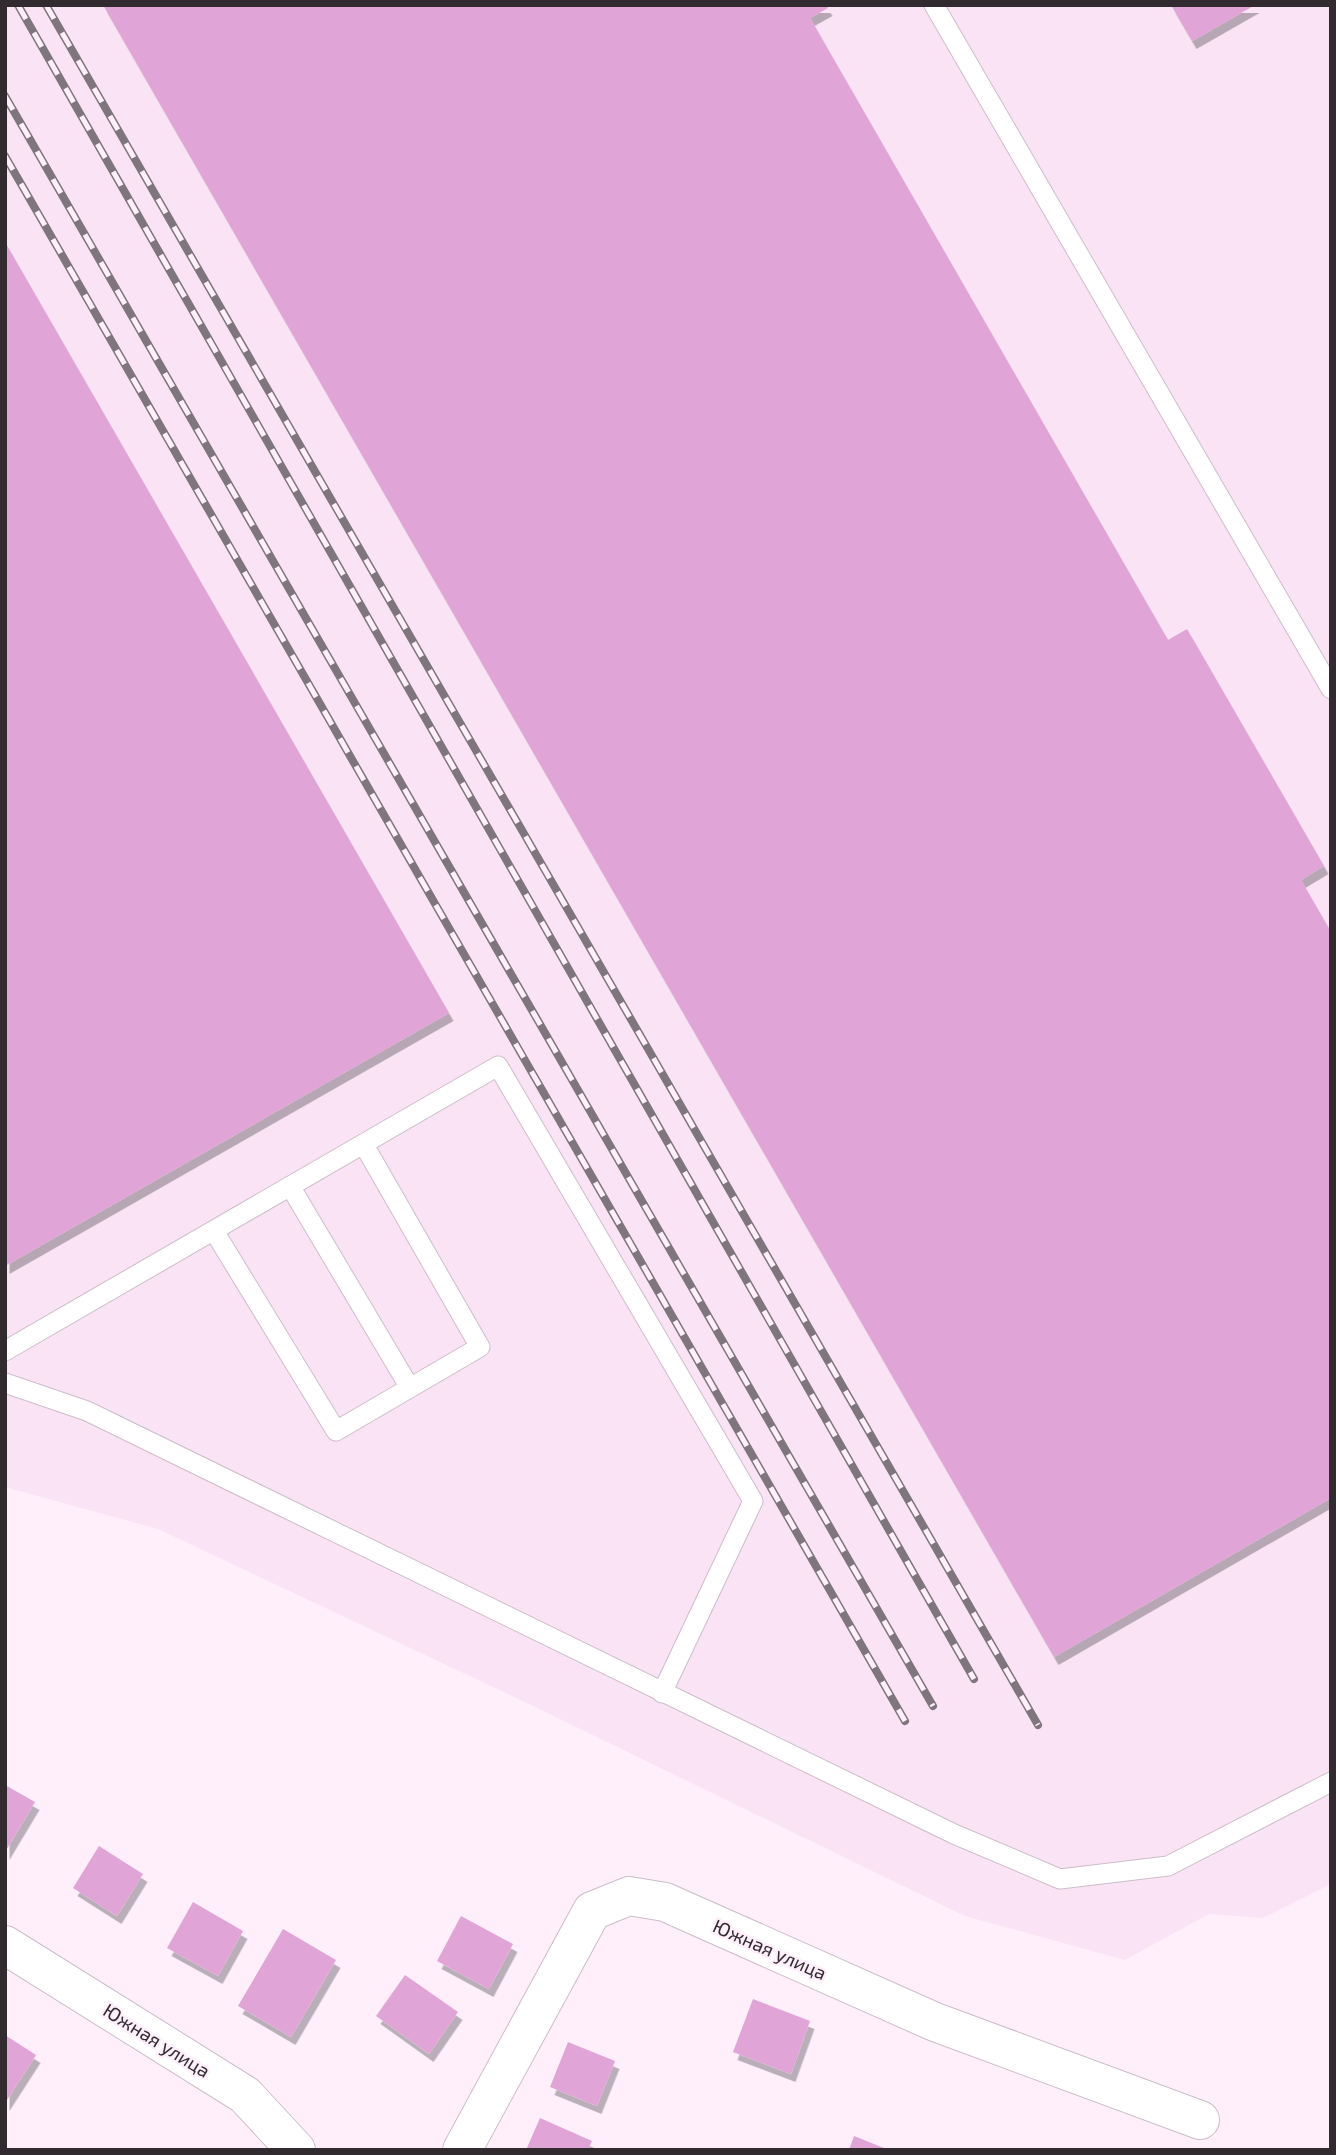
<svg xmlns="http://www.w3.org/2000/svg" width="1336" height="2155" font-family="'Exo 2',sans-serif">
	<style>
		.built { fill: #f9e3f4 }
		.building { fill: #e1a4d6; filter: url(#shadow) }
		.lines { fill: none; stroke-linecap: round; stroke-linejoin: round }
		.service-casing { stroke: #ccbec9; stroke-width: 21 }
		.minor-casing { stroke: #ccbec9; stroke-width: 40 }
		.service { stroke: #fff; stroke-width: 19 }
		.minor { stroke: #fff; stroke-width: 38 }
		.rail-casing { stroke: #7f767d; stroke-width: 8 }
		.rail { stroke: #feeffb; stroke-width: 5; stroke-dasharray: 16; stroke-linecap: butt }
		.labels { text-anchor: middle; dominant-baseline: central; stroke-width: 5; stroke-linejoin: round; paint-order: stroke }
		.street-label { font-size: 19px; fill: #312b30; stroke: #feeffb }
	</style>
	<defs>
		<filter id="shadow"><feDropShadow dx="4.5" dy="8" stdDeviation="0" flood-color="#0004"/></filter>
	</defs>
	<rect width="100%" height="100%" fill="#feeffb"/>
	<path class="built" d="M5,5H1331V1884L1263,1918L1209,1914L1125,1960L965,1916L529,1704L158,1529L5,1487Z"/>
	<path class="building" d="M103,5H826L828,8L810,18L1168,640L1187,629L1324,866L1301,880L1331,932V1498L1054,1657Z
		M1171,5H1255L1192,41Z
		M5,242L449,1013L5,1266Z
		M5,1785L35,1802L5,1852Z
		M99,1846L143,1874L117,1916L73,1888Z
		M193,1902L243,1931L218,1976L167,1948Z
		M461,1916L513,1944L489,1989L437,1961Z
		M283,1929L336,1960L291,2037L238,2006Z
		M405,1975L458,2012L429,2054L376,2016Z
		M753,1999L810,2021L791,2074L733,2052Z
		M5,2035L36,2055L5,2103Z
		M568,2042L615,2061L597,2106L550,2087Z
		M540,2118L592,2141L588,2150H526Z
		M854,2136L889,2150H849Z"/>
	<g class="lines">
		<g class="service-casing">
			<path id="service" d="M934,5L1331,689
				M290,1186L410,1388
				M214,1231L336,1431L480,1347L364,1145
				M5,1351L498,1066L753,1501L662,1693
				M5,1383L87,1411L954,1834L1060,1879L1168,1866L1331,1782"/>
		</g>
		<g class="minor-casing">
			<path id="minor" d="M5,1945L245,2095L296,2150
				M462,2150L592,1911L629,1896L665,1902L935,2022L1200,2120"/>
		</g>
		<use href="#service" class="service"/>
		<use href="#minor" class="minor"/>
		<g class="rail-casing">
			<path id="rail" d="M18,5L974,1679
				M46,5L1038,1725
				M5,96L933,1706
				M5,156L905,1721"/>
		</g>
		<use href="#rail" class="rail"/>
	</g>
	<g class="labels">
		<g class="street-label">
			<text transform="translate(770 1949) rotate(24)">Южная улица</text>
			<text transform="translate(157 2040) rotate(32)">Южная улица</text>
		</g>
	</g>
	<rect width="1336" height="2155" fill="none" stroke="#312b30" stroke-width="14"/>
</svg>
